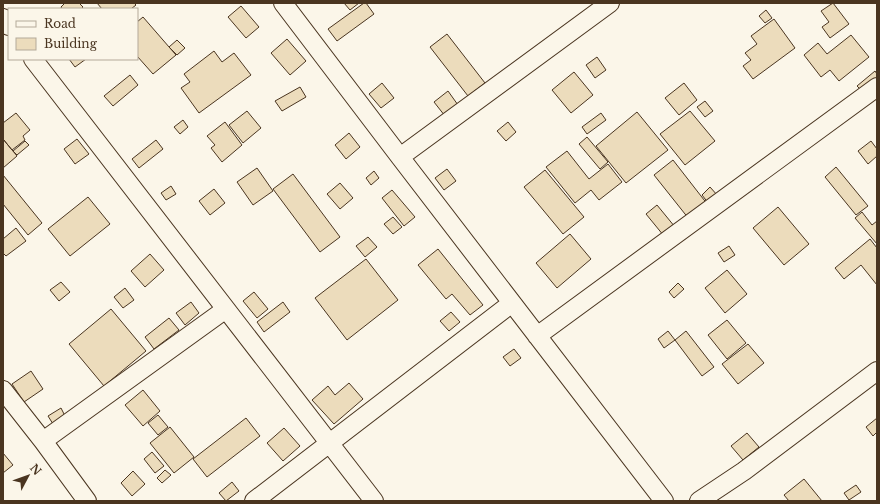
<svg xmlns="http://www.w3.org/2000/svg" width="880" height="504" font-family="'Libre Baskerville',serif">
	<style>
		.building { fill: #ecdcbc; stroke: #4a3520 }
		.lines { fill: none; stroke-linecap: round; stroke-linejoin: round }
		.street-casing { stroke: #4a3520; stroke-width: 20 }
		.street { stroke: #fbf6e9; stroke-width: 18 }
	</style>
	<rect width="100%" height="100%" fill="#fbf6e9"/>
	<path class="building" d="M65,3H79L83,7L81,9H62L61,7Z
		M97,3H134L136,5L131,9H102Z
		M344,3H359L350,10Z
		M364,3H366L374,14L337,41L328,29Z
		M833,3L849,24L830,38L822,27L829,22L821,11Z
		M241,6L259,27L246,38L228,17Z
		M766,10L772,18L765,23L759,16Z
		M143,17L176,55L153,74L137,56V22Z
		M774,19L795,48L753,79L743,66L751,60L745,53L757,44L751,36Z
		M447,34L485,83L468,96L430,47Z
		M851,35L869,57L839,81L830,70L821,77L804,55L818,43L827,54Z
		M287,39L306,61L290,75L271,53Z
		M177,40L185,48L177,55L169,47Z
		M214,51L222,62L234,53L251,75L199,113L181,88L190,82L184,74Z
		M597,57L606,70L595,78L586,65Z
		M69,59H86L75,67Z
		M875,71L877,74V78L862,91L857,86Z
		M574,72L593,95L571,113L552,90Z
		M130,75L138,85L113,106L104,96Z
		M382,83L394,98L381,108L369,94Z
		M684,83L697,100L679,115L665,98Z
		M300,87L306,97L282,111L275,101Z
		M448,91L458,105L445,116L434,102Z
		M705,101L713,111L705,117L697,107Z
		M247,111L261,128L243,143L229,125Z
		M690,111L715,141L685,165L660,134Z
		M637,112L668,150L626,183L596,146Z
		M16,113L30,130L23,136L25,140L12,150L3,139V123Z
		M601,113L606,120L587,134L582,127Z
		M183,120L188,127L180,134L174,127Z
		M225,122L242,145L222,162L211,148L215,145L207,136Z
		M508,122L516,132L506,141L497,131Z
		M349,133L360,147L346,159L335,145Z
		M587,137L608,162L600,169L579,144Z
		M3,139L17,156L3,168Z
		M77,139L89,154L75,164L64,149Z
		M156,140L163,149L139,168L132,159Z
		M25,141L29,145L17,155L13,151Z
		M871,141L877,149V156L868,164L858,151Z
		M567,151L589,179L608,164L622,182L599,200L591,190L575,203L546,167Z
		M673,160L708,205L689,219L654,175Z
		M836,167L868,206L856,215L825,177Z
		M257,168L273,191L253,205L237,182Z
		M447,169L456,181L444,190L435,178Z
		M545,170L584,217L563,234L524,187Z
		M374,171L379,178L371,185L366,178Z
		M293,174L340,237L320,252L273,189Z
		M3,175L42,223L28,235L3,204Z
		M340,183L353,198L340,209L327,194Z
		M171,186L176,194L166,200L161,193Z
		M710,187L718,196L709,204L702,195Z
		M214,189L225,203L210,215L199,201Z
		M392,190L415,217L404,226L382,198Z
		M88,197L110,224L70,256L48,229Z
		M657,205L675,227L664,236L646,214Z
		M778,207L809,244L784,265L753,228Z
		M862,212L872,225L877,221V244L855,218Z
		M393,217L402,227L393,234L384,224Z
		M16,228L26,241L6,256L3,253V239Z
		M570,234L591,259L557,288L536,263Z
		M368,237L377,247L365,257L356,246Z
		M870,239L877,248V285L861,265L844,279L835,268Z
		M729,246L735,255L724,262L718,253Z
		M438,249L483,305L470,315L452,294L446,299L418,265Z
		M150,254L164,270L145,287L131,271Z
		M366,259L398,300L347,340L315,298Z
		M727,270L747,294L725,313L705,288Z
		M61,282L70,292L59,301L50,290Z
		M678,283L684,289L674,298L669,292Z
		M125,288L134,300L123,308L114,297Z
		M254,292L268,309L257,318L243,301Z
		M191,302L199,313L185,325L176,313Z
		M283,302L290,312L264,332L257,322Z
		M111,309L146,351L104,386L69,344Z
		M451,312L460,322L449,331L440,321Z
		M169,318L179,330L154,349L145,337Z
		M727,320L746,343L727,359L708,335Z
		M668,331L675,340L664,348L658,339Z
		M686,331L714,367L702,376L675,340Z
		M748,344L764,363L738,384L722,364Z
		M514,349L521,358L510,366L503,357Z
		M31,371L43,389L24,402L12,384Z
		M349,383L363,399L334,424L312,400L328,386L335,395Z
		M143,390L160,411L143,426L125,405Z
		M61,408L65,416L53,424L48,416Z
		M158,415L168,427L158,435L148,423Z
		M246,418L260,436L207,477L193,459Z
		M877,418V432L873,436L866,427Z
		M170,427L194,457L174,473L150,443Z
		M284,428L300,446L283,461L267,443Z
		M747,433L759,447L743,460L731,446Z
		M152,452L164,466L155,473L144,459Z
		M3,453L13,465L3,473Z
		M165,470L171,475L162,483L157,478Z
		M133,471L145,484L132,496L121,483Z
		M804,479L822,501H789L784,495Z
		M232,482L239,491L226,501L219,493Z
		M856,485L861,492L849,500L844,493Z"/>
	<g class="lines">
		<g class="street-casing">
			<path id="street" d="M283,3L400,157L664,501
				M3,18L9,26
				M33,59L374,501
				M400,157L610,3
				M537,336L877,87
				M3,390L43,441L87,501
				M43,441L226,309
				M254,501L512,303
				M699,501L744,471L877,371"/>
		</g>
		<use href="#street" class="street"/>
	</g>
	<rect width="880" height="504" fill="none" stroke="#4a3520" stroke-width="8"/>
	<rect x="8" y="8" width="130" height="52" fill="#fbf6e9" stroke="#b4a999"/>
	<rect x="16" y="21" width="20" height="6" fill="#fbf6e9" stroke="#b4a999"/>
	<text x="44" y="28" font-size="12" fill="#4a3520">Road</text>
	<rect x="16" y="38" width="20" height="12" fill="#ecdcbc" stroke="#b4a999"/>
	<text x="44" y="48" font-size="12" fill="#4a3520">Building</text>
	<g transform="translate(28 476) rotate(49)" stroke="#fbf6e9" stroke-width="3" paint-order="stroke">
	<path d="M0-3L7 15L0 10L-7 15Z" fill="#4a3520"/>
	<text y="-6" font-size="11" font-weight="bold" text-anchor="middle" fill="#4a3520">N</text>
	</g>
</svg>
